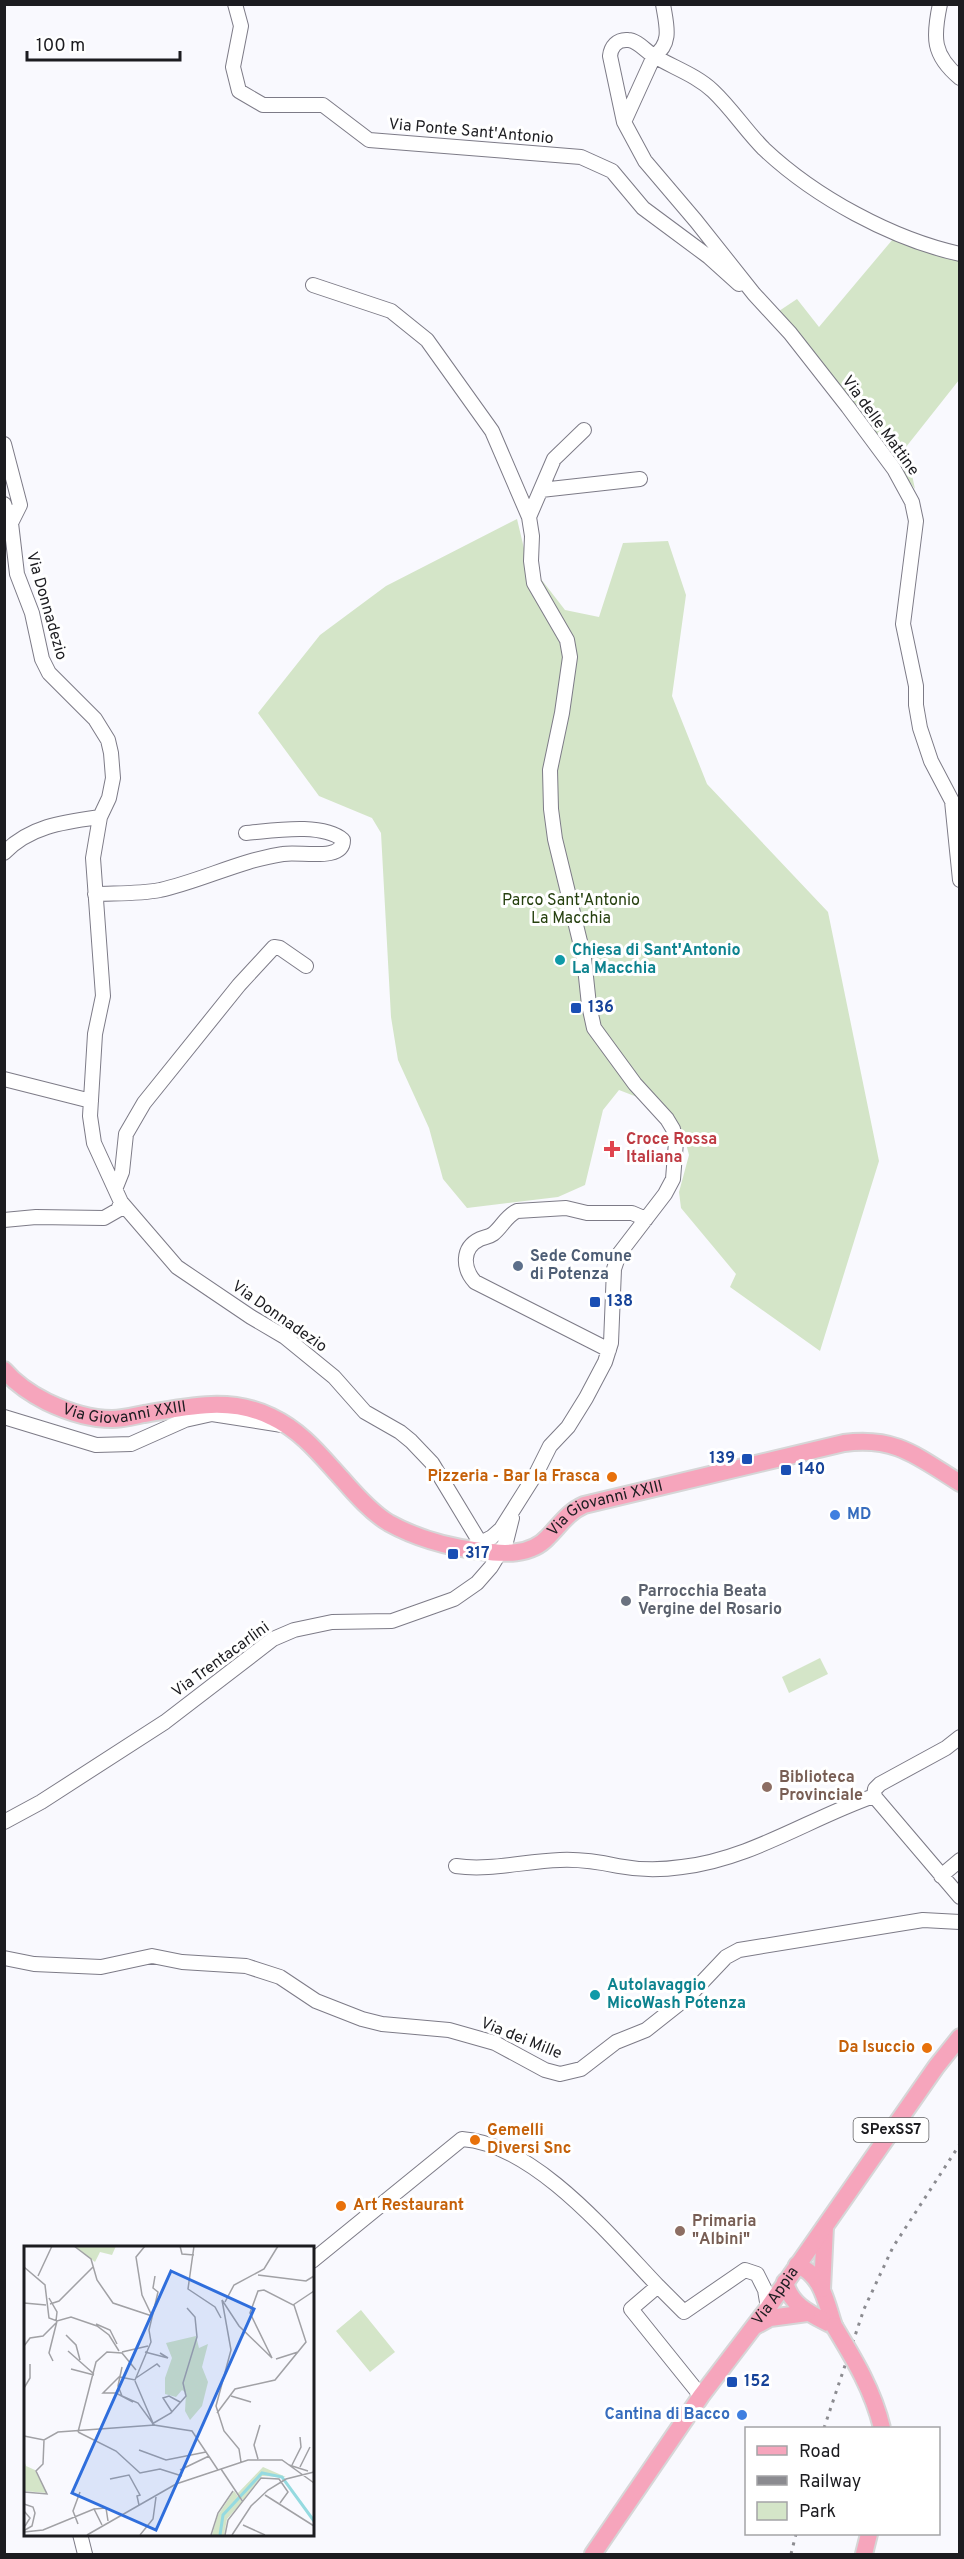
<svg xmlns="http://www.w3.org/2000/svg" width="964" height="2559" font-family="Overpass,sans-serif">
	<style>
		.green { fill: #d4e5c8 }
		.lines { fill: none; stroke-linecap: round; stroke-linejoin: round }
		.minor-casing { stroke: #7d7b87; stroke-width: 16 }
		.major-casing { stroke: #d6d6d7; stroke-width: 20 }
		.minor { stroke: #fff; stroke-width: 14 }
		.major { stroke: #f6a5bc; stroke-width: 16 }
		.rail { stroke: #8b8b90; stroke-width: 3; stroke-dasharray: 3 6; stroke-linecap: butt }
		.major-bridge-casing { stroke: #d6d6d7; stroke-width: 20; stroke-linecap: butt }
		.major-bridge { stroke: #f6a5bc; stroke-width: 16 }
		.culture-dot { fill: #0f9aa8; stroke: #fff; stroke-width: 2 }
		.transit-dot { fill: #1a4fb4; stroke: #fff; stroke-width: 2 }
		.health-dot { fill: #e0444e; stroke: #fff; stroke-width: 2 }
		.service-dot { fill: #5c6f8a; stroke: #fff; stroke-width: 2 }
		.food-dot { fill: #e8710a; stroke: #fff; stroke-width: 2 }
		.shop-dot { fill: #3f7fe0; stroke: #fff; stroke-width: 2 }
		.worship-dot { fill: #6b7280; stroke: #fff; stroke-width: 2 }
		.education-dot { fill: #8d6e63; stroke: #fff; stroke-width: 2 }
		.labels { text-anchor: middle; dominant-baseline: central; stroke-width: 6; stroke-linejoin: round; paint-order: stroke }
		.shield { fill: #fff; stroke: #606063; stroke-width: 1.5 }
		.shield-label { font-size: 15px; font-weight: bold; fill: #1c1c20 }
		.street-label { font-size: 16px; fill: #1c1c20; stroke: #fff }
		.park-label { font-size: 16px; fill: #26400f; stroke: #fff }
		.culture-label { font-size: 16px; font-weight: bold; fill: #0d838f; stroke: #fff; text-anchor: start }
		.transit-label { font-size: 16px; font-weight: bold; fill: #164399; stroke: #fff; text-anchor: start }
		.health-label { font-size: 16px; font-weight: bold; fill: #be3a42; stroke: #fff; text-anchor: start }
		.service-label { font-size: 16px; font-weight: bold; fill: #4e5e75; stroke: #fff; text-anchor: start }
		.food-label { font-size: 16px; font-weight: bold; fill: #c56008; stroke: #fff; text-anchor: end }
		.shop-label { font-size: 16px; font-weight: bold; fill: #366cbe; stroke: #fff; text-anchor: start }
		.worship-label { font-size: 16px; font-weight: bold; fill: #5b616d; stroke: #fff; text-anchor: start }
		.education-label { font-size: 16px; font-weight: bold; fill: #785e54; stroke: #fff; text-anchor: start }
		.inset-river { fill: none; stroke: #95dae0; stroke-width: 3 }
		.inset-road { fill: none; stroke: #a1a1a5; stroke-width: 1.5 }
		.view { fill: #2f6edc; fill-opacity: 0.15; stroke: #2f6edc; stroke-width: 3 }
		.inset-edge { fill: none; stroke: #1c1c20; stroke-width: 3 }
	</style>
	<rect width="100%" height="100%" fill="#f9f9fe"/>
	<path class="green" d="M893,239L959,257V380L906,447L915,489L779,311L797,299L819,327Z
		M517,519L527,561L565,610L599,617L623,543L668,541L686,595L672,696L707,784L828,912L879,1161L820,1351L730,1287L736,1274L681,1208L679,1192L689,1155L683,1132L668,1109L619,1090L603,1110L585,1185L558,1197L467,1208L443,1179L429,1128L398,1060L391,1017L381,833L372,818L319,796L258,713L320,635L386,586Z
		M820,1658L828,1674L789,1693L782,1677Z
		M361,2310L395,2352L370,2372L336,2331Z"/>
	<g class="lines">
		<g class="minor-casing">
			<path id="minor" d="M235,4L241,26L233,67L239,91L263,105H323L369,140L581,157L612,171L643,208L709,257L739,284
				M940,4C933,37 932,55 960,78
				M624,122L654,56C673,43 666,24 663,4
				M960,254C892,239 815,197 764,149C746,131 732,109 713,91C695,74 671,67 651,54C644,49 636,40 628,40C617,39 611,47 610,56L624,122L645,161L696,221L754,294L790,333L848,407L894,469L912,502L916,521L903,624L916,686V705L920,728L931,761L952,801L960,880
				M313,285L391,311L427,340L492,431L529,517L532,536L531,561L534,583L567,640L570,657L562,713L550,770L551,809L555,839L584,958L589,1005L594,1028L635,1084L667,1119L673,1129L676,1142L673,1179L665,1194L619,1254L614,1269L611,1343L605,1362L586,1398L568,1427L550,1446L537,1472L501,1529L492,1537L469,1549
				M4,444L20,505L11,523
				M541,490L640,479
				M4,504L11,523L17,574L32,613L42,659L49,673L95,719L108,740L111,753L113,778L109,798L100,817L93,858L103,996L95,1034L90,1116L94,1143L121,1202L118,1210L104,1218L36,1217L4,1220
				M529,517L554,459L584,430
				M4,853C30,826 64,822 100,817
				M95,894C116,893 139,894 160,890C201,881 241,860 283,854C300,851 343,862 343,840C322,822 271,831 246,833
				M4,1079L91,1101
				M116,1187L122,1172L126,1134L144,1103L239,985L274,947L280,948L306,966
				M121,1202L177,1267L251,1317L285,1337L334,1377L365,1412L400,1432L411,1441L432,1463L481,1544
				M609,1350L475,1282C463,1269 461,1248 480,1239C484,1237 489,1237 493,1234C502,1227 506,1216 517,1211L566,1208L587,1213H632L646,1219
				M4,1417L96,1445L131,1444L185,1420L212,1414L282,1425
				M874,1796L960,1897
				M874,1796L875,1789L880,1784L946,1748L960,1737
				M4,1822L41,1802L165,1722L273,1639L294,1630L332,1622L392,1621L454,1599L477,1583L491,1567L506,1542L512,1518
				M456,1866C490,1871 525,1861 560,1860C580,1859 599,1862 618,1866C639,1870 662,1870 682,1867C751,1859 810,1818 874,1796
				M941,1876L960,1860
				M4,1958L34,1964L101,1967L152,1956L182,1962L246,1966L280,1977L316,2001L362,2019L382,2024L449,2030L495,2043L545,2070L560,2074L581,2069L616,2042L646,2030L689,1996L726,1957L739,1950L923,1920L960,1922
				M312,2261L462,2139C535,2144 611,2237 658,2286L631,2309L701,2396
				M658,2286L684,2312L745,2270L757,2274L765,2290L768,2308
				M80,2534L85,2554"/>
		</g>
		<g class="major-casing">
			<g id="major">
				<path id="s1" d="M4,1370C16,1384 31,1394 47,1402C68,1412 89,1419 112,1419C123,1419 134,1416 144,1414C188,1407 230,1396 272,1417C302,1431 321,1456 343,1480C356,1495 372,1513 389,1523C416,1538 449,1547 480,1551C503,1554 531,1556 548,1537C560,1525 568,1512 584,1505L844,1443C896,1436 918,1457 960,1483"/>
				<path d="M797,2265C822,2274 826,2302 834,2326"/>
				<path d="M785,2282C791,2307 813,2315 834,2326"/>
				<path d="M822,2289L825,2227"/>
				<path d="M757,2325L770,2318L807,2313"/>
				<path id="s2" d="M593,2554L701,2396L768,2308L936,2067L960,2037"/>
				<path d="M864,2554L869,2534"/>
			</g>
		</g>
		<use href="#minor" class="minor"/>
		<use href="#major" class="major"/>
		<path class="rail" d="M824,2428L864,2309L893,2247L960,2144
			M791,2554L796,2534"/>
		<g class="major-bridge-casing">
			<path id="major-bridge" d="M834,2326C854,2359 873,2390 882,2428"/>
		</g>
		<use href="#major-bridge" class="major-bridge"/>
	</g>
	<g class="culture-dot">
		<circle cx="560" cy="960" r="6"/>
		<circle cx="595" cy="1995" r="6"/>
	</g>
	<g class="transit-dot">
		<rect x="570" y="1002" width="12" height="12" rx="3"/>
		<rect x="589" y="1296" width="12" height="12" rx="3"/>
		<rect x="741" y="1453" width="12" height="12" rx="3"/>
		<rect x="780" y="1464" width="12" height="12" rx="3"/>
		<rect x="447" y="1548" width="12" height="12" rx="3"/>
		<rect x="726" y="2376" width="12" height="12" rx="3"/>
	</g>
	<path class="health-dot" d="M609 1140h6v6h6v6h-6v6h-6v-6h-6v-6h6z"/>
	<circle class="service-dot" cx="518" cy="1266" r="6"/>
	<g class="food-dot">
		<circle cx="612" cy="1477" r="6"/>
		<circle cx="927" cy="2048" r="6"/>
		<circle cx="475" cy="2140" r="6"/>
		<circle cx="341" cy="2206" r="6"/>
	</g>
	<g class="shop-dot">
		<circle cx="835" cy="1515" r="6"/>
		<circle cx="742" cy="2415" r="6"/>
	</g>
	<circle class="worship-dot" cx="626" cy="1601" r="6"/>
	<g class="education-dot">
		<circle cx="767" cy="1787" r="6"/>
		<circle cx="680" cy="2231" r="6"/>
	</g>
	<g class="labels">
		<rect class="shield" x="853.5" y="2118" width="75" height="24" rx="4.5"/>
		<g class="shield-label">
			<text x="891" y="2130">SPexSS7</text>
		</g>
		<g class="street-label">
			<text transform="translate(471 132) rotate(5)">Via Ponte Sant'Antonio</text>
			<text transform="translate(880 426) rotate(54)">Via delle Mattine</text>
			<text transform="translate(46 606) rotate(74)">Via Donnadezio</text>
			<text transform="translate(279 1317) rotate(35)">Via Donnadezio</text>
			<text stroke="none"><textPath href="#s1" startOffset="134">Via Giovanni XXIII</textPath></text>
			<text stroke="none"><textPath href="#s1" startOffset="678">Via Giovanni XXIII</textPath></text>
			<text transform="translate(221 1660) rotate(-36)">Via Trentacarlini</text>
			<text transform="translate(521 2039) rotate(22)">Via dei Mille</text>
			<text stroke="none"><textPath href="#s2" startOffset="316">Via Appia</textPath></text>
		</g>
		<g class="park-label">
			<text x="571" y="901">Parco Sant'Antonio<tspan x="571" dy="18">La Macchia</tspan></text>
		</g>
		<g class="culture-label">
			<text x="572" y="951">Chiesa di Sant'Antonio<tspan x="572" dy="18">La Macchia</tspan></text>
			<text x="607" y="1986">Autolavaggio<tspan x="607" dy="18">MicoWash Potenza</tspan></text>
		</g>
		<g class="transit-label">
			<text x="588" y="1008">136</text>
			<text x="607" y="1302">138</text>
			<text x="735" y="1459" text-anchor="end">139</text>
			<text x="798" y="1470">140</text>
			<text x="465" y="1554">317</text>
			<text x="744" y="2382">152</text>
		</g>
		<g class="health-label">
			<text x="626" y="1140">Croce Rossa<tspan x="626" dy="18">Italiana</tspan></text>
		</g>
		<g class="service-label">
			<text x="530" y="1257">Sede Comune<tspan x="530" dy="18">di Potenza</tspan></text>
		</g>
		<g class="food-label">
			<text x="600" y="1477">Pizzeria - Bar la Frasca</text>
			<text x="915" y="2048">Da Isuccio</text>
			<text x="487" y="2131" text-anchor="start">Gemelli<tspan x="487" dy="18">Diversi Snc</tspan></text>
			<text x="353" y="2206" text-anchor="start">Art Restaurant</text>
		</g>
		<g class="shop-label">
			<text x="847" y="1515">MD</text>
			<text x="730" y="2415" text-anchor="end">Cantina di Bacco</text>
		</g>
		<g class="worship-label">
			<text x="638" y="1592">Parrocchia Beata<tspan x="638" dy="18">Vergine del Rosario</tspan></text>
		</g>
		<g class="education-label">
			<text x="779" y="1778">Biblioteca<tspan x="779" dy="18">Provinciale</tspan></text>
			<text x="692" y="2222">Primaria<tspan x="692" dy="18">"Albini"</tspan></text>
		</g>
	</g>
	<g transform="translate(24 2246)">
		<rect width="290" height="290" fill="#f9f9fe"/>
		<path d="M50,0H92L88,9L76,6L71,16ZM172,90L175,102L184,98L178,121L184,136L178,160L166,174L161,165L162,147L158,144L152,151L141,148V132L148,112L142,97ZM0,214L2,220L11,224L23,247L0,245ZM239,221L262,231L238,230L219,254L213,248ZM210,245L218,256L203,273L200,289H188L194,269Z" fill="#d4e5c8"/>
		<path class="inset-river" d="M196,289L199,269L238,227L258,231L290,275"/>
		<path class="inset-road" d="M50,0L67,13L73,34L89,57L128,70M121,0L112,11L118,49L128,70M156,0L158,8L170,9M170,0L164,43L191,61L197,72M0,21L21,39L25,72L33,75L47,71L73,80L85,89L95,105M234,29L282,35L290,30M14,30L28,0M25,52L33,66L32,75M201,56L210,39L240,23L254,0M0,57L22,59M26,58L35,55L69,21M72,78L86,84L93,98M42,89L52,99L56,114M0,100L6,92L19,90L33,76M44,105L70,128M98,106L124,100M121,106L144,112L136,107M98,107L112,124M252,113L274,106M29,115L25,107L33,75M98,121L94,140L98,150L114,157L130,179L168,185L194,224M47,123L70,129M96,130L79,147H92L109,156M96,131L111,134L127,96L125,84L134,46L129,42L131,30M112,132L133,118L136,121M111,135L129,177M0,142L6,132V118M207,150L227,156M148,166L139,152L145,150L156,156M193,167L211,143L251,134L282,96L270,59M128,178L147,167L162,150L159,137L173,91L171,71L163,62M54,186L92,205L116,227L136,223L158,230M54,186L72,116L83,106L98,107M0,190L20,194L34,186L131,179M115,204L142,214L182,206M234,213L230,199L236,179M217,216L215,203L200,185L192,160L207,104L198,54L215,80L248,112L226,67L234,45L240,44L269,59L290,45M265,219L284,225M268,219L277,201L276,191M276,221L286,201M197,223L219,256M156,224L185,210M86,233L105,229L116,249L113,250L115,259M0,246L23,248L12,225L19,218L20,194M241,249L290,280M0,258L9,261L11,267L8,280L1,284M70,263L82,262L84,275M0,265L6,272L1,280M54,278L49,265L56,246M219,279L241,289M0,286L19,284L70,263L78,279M63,289L152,238L224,214H258L290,237M116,289L129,273L132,251M187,289L194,267L209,245M201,289L204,274L237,232L255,233L264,246L256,257M208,289L227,260L244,244L262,233L290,226"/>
		<path class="view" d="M147,25L230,63L132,284L48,247Z"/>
		<rect width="290" height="290" class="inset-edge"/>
	</g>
	<rect width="964" height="2559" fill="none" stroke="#1c1c20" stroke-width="12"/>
	<rect x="745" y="2427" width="195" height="108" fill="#ffffff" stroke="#a4a4a6" stroke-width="1.5"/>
	<rect x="757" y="2446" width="30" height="9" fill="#f6a5bc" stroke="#a4a4a6" stroke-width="1.5"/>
	<text x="799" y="2457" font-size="18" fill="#1c1c20">Road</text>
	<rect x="757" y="2476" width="30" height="9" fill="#8b8b90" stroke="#a4a4a6" stroke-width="1.5"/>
	<text x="799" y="2487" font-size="18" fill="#1c1c20">Railway</text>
	<rect x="757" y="2502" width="30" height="18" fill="#d4e5c8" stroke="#a4a4a6" stroke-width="1.5"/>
	<text x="799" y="2517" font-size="18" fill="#1c1c20">Park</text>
	<path d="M27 51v9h153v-9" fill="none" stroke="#1c1c20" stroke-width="3"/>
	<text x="36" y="51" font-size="18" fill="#1c1c20" stroke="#ffffff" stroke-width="4.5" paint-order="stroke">100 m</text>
</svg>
